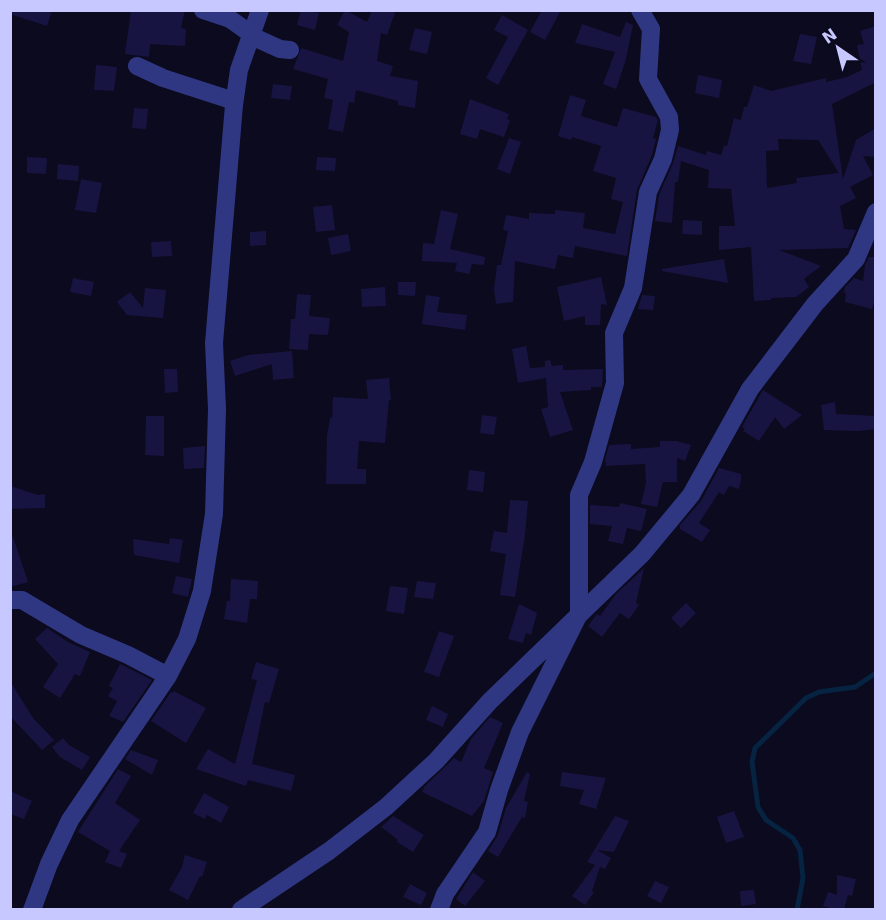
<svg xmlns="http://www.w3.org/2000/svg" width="886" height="920" font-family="'DejaVu Sans',sans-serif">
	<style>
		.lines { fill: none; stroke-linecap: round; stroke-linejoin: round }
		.stream { stroke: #062341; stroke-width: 5 }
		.building { fill: #181441; fill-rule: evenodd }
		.street { stroke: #303782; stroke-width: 18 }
	</style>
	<rect width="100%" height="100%" fill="#0b0a1e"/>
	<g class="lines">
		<path class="stream" d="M797,910L803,878L800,850L793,838L766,820L758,807L752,762L755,748L806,698L819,692L855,687L876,673"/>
	</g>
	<path class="building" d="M10,10H52L47,26L10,14Z
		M131,10H185L181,28L186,29L185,46L150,44L149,57L125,54Z
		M301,10L319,13L315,30L297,25Z
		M345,10L367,22L372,10H396L387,35L381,33L377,61L393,66L390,76L418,81L415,108L398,105V101L356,90L354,103L349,102L343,132L328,129L333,100L324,98L328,79L293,69L301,48L343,61L349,32L337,25Z
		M542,10H561L545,40L530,32Z
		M502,15L528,30L498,85L486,78L508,37L494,30Z
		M626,22L633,25L626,59L616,89L603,84L615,52L575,43L582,24L620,37Z
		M876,26V82L832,104L843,179L856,140L876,128V157L863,156L873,175L850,187L856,198L840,206L844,229L856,230L848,248L779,250L821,266L804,279L809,287L796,297L771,298V300L754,301L751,247L719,250V226H735L731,189L708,188L709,170L681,161L678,182H675L672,223L655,221L659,195L673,163L678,146L706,155L707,151L721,155L724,146H727L734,118L741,120L744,107H747L754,85L771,91L826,78V82L847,77L862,70L857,45L864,44L860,31ZM778,139L818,140L839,173L796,178L797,183L767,188L766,151L779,150Z
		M415,28L432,32L427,54L409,50Z
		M800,34L817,37L811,64L793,61Z
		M96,65L117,67L114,91L94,90Z
		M698,75L722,80L719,98L695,93Z
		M273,84L292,86L290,100L271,98Z
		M570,95L586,100L581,116L617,127L623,108L656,117L658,120L653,138L656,139L652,155L637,190L627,256L575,246L573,258L558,255L555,269L515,261L513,302L496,304L494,289L497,265H501L508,231L503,230L506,215L529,219V213L555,214V210L585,213L583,228L615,234L623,202L611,199L616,178L593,171L601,146L572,137L571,140L558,136Z
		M470,99L509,114L507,119L510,120L504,137L480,129L477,139L460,134Z
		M134,108L148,109L146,129L132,128Z
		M509,138L521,142L510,174L497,169Z
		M27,157L47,158L46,174L27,173Z
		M317,157L336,158L335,171L316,170Z
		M58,164L79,166L78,181L57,179Z
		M81,179L102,183L96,213L75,210Z
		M332,205L335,230L316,232L313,207Z
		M441,210L458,214L450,249L485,257L484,265L472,264L469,274L455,271L457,263L422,261L423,243L434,244Z
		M683,220L702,221V235L682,234Z
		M266,231V245L250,246V232Z
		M348,234L351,251L331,255L328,238Z
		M171,241L172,256L152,257L151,242Z
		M869,257H876V295L872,309L845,302L846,293H844L845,287L854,278L863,281L865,265Z
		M724,259L728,283L662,271V269Z
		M601,277L607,305L601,304L600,325H585V316L564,321L557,287Z
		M73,278L94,282L91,296L70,292Z
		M398,282H416L415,296L398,295Z
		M385,287L386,306L362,307L361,289Z
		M145,288L166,290L163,318L127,315L117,302L130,292L143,308Z
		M297,294L311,295L309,316L330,318L328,335L309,334L308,350L289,349L291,319H295Z
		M426,295L440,297L437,312L467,315L465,330L422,324Z
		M642,295L655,296L653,310L638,309Z
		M526,346L530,368L545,367V361L550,360L552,366L563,365V370L603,369L602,387H591V390L560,392L573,430L550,437L541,409L548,407L546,378L518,383L512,349Z
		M292,351L294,378L273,380L272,364L235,376L230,361L248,355Z
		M164,369H177L178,392L165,393Z
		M389,378L391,400H389L385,443L359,441L357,469H366V484H326L327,435L330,418H332L333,397L368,399L366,380Z
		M763,390L802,415L784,429L775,417L759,441L743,431L745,429L742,427Z
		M835,402L836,414L876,416V429L859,431L824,430L821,405Z
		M482,415L497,417L494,435L480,433Z
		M146,416H164V456L145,455Z
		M660,441H676L691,445L685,461L677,458V482H663L657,507L641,504L646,483L645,464L606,466L605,459L609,445L631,444V449L660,447Z
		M205,446L204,468L184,469L183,448Z
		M719,468L741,474V480L739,489L729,486L724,495L719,492L699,523L710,530L702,542L680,529V525L701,501Z
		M469,470L485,472L483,492L467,490Z
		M10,486L38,495L45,494V508L10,509Z
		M510,500L528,501L525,535L515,597L500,595L506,554L490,551L494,531L507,533Z
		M620,503L647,509L641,531L627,528L623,544L608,541L612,526L590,524V505L619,507Z
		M13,537L28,582L10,587V538Z
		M170,538L183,540L179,563L134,555L133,539L169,544Z
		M644,568L636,603L639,605L629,619L620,613L602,637L588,626L597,614L600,616L616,594Z
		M176,576L192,579L188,597L172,593Z
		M231,579L258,581L257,599H250L247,623L224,619L227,601H230Z
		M417,581L436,583L433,599L414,597Z
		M390,586L408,588L404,614L386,611Z
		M686,603L696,613L681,628L671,618Z
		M519,604L537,613L531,635L526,633L523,643L508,639Z
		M47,628L68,642L90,652L80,676L75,674L60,698L43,687L58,664L35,639Z
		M439,631L454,636L439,677L424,672Z
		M256,662L279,669L269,703L265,702L252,764L295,775L291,791L248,780L246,786L196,769L208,749L235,764L257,680L251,679Z
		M120,664L152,680L123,722L109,716L117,701L108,696L113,688L109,686Z
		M10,681L33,718L54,740L42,750L10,716Z
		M174,691L206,708L186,743L151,721L171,692L172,693Z
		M432,706L448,714L443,727L426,720Z
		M490,717L503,723L484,768L493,772L484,801L472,816L422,792L424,787L454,758L461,762L471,739Z
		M63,738L69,745L90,757L82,770L60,757L52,747Z
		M131,750L158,760L152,775L125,759Z
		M118,769L131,776L115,803L140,820L119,851L127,854L121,868L105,862L110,851L78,832Z
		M527,772L530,774L524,801L528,802L525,818L522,817L498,857L488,851L498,835L506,808Z
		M562,772L606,778L596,809L579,804L584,790L560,786Z
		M10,791L32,801L24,819L10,814Z
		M204,793L229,807L221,823L207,815L205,819L193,813Z
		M734,811L744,837L726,843L717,817Z
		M393,816L424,835L413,852L397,842L398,840L381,827Z
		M615,816L629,821L614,852L597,850L611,858L605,869L600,867L592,891L594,892L585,905L572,896L595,865L587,862Z
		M185,855L207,862L202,877L200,876L188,900L169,890L182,867Z
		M473,872L485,881L465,906L456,899Z
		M837,875L856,879L852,896L848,895L844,909H833L823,906L828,892L837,895Z
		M655,881L669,887L661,903L647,896Z
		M410,884L427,893L421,905L403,897Z
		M754,890L756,904L741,906L740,891Z"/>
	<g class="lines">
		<path class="street" d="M203,10L230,19L258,39L280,49L290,50
			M137,66L163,78L234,101
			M10,600H22L81,635L128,655L168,676
			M32,910L49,864L70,820L168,676L187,639L202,591L214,514L217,409L214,343L234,105L239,70L260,10
			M241,910L329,851L386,807L436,761L490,701L642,554L691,495L750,389L815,304L856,259L876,212
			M439,910L445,894L487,832L499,790L520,732L579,614V495L593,462L615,383L614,333L633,288L648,192L663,159L670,130L669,117L648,79L651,29L640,10"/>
	</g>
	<rect width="886" height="920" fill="none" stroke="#c7c8ff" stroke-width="24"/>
	<g transform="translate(838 48) rotate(325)" stroke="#0b0a1e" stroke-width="4.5" paint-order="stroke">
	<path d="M0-4.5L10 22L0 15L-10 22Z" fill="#c7c8ff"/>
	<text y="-9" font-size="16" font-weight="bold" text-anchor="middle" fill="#c7c8ff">N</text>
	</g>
</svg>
